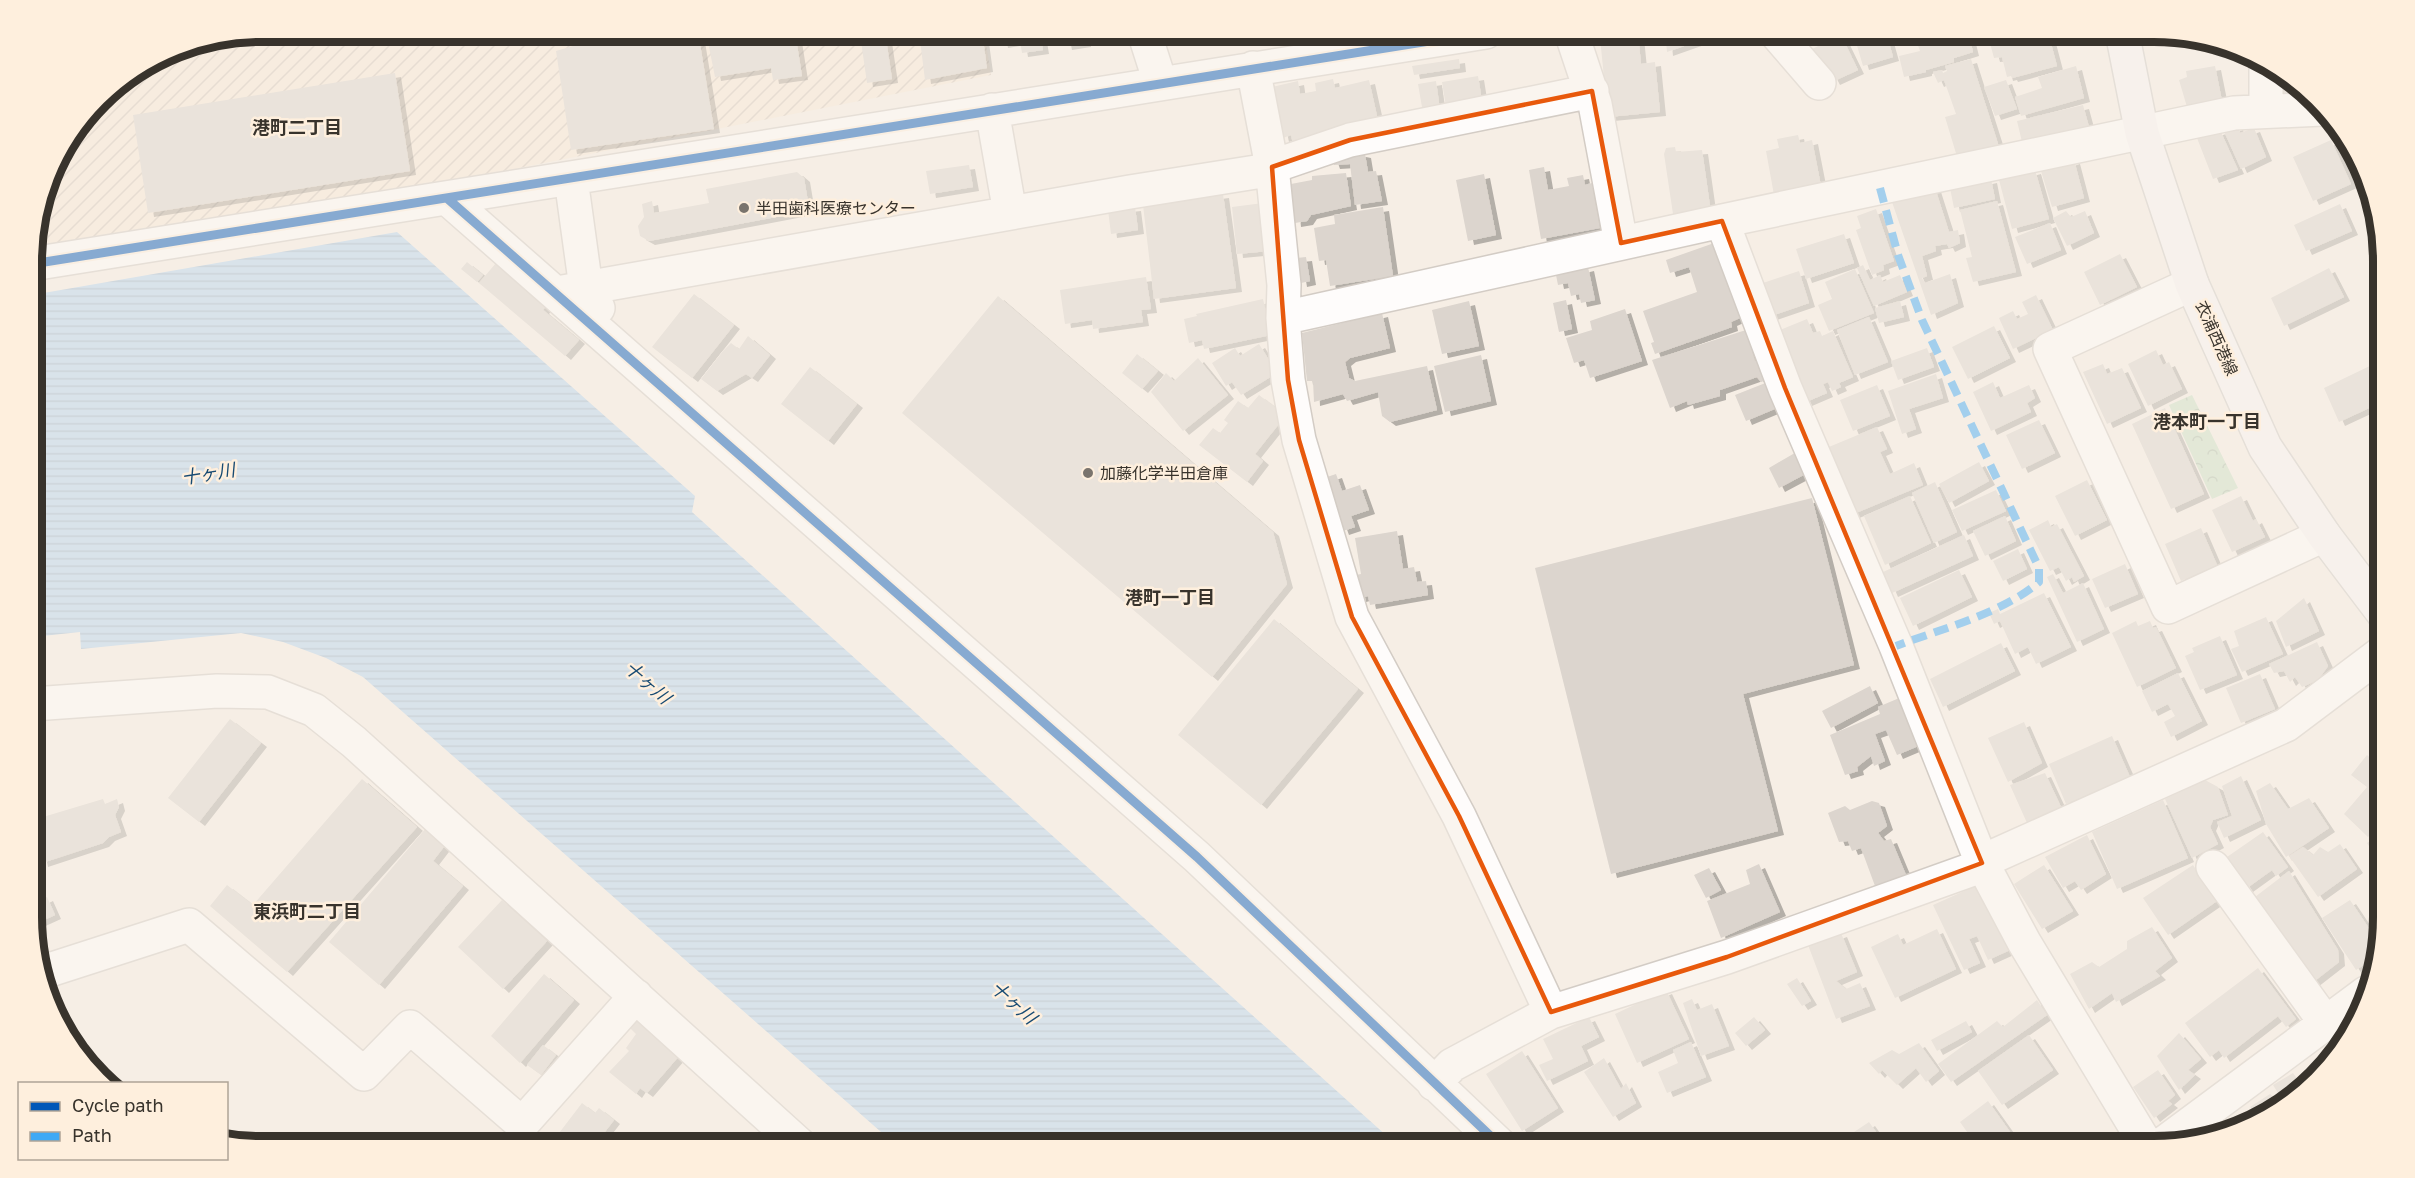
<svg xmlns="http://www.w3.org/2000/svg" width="2415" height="1178" font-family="'Golos Text','Noto Sans JP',sans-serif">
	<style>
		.industrial { fill: url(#industrial-furrows) }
		.park { fill: url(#park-crowns) }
		.water { fill: url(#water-rules) }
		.building { fill: #dcd5ce; filter: url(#shadow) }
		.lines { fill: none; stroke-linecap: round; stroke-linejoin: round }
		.minor-casing { stroke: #d3ccc5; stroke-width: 36 }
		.major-casing { stroke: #d0ccc7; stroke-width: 36 }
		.minor { stroke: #fefcfb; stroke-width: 33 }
		.major { stroke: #f9f4f3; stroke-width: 33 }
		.quiet { stroke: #3fa9f5; stroke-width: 8; stroke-dasharray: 15 8; stroke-linecap: butt }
		.cycleway-casing { stroke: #feefdd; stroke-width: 13 }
		.cycleway { stroke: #0057b8; stroke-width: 9 }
		.marked { fill: none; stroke: #e8590c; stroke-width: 4.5; stroke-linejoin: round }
		.poi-dot { fill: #7a746d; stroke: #feefdd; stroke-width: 2 }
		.labels { text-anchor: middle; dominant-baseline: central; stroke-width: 5; stroke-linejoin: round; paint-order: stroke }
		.poi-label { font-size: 16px; fill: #38332c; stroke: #feefdd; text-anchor: start }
		.street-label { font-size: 16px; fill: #38332c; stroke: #feefdd }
		.neighbourhood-label { font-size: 18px; font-weight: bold; fill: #38332c; stroke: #feefdd }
		.water-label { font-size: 18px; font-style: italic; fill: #184b73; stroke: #feefdd }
		.rim { fill: none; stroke: #38332c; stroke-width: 8 }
	</style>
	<defs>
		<pattern id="industrial-furrows" width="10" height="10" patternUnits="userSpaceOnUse" patternTransform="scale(1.5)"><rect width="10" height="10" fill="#f8e9d8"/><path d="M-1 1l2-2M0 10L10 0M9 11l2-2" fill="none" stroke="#d5c8ba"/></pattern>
		<pattern id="park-crowns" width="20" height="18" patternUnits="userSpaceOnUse" patternTransform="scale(1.5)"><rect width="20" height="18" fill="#ccdfc6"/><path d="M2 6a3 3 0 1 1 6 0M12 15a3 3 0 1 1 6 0" fill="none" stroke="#b0c0aa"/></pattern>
		<pattern id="water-rules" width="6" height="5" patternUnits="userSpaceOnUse" patternTransform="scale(1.5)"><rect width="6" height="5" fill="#b6d4ef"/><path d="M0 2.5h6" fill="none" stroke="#9db6cd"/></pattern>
		<filter id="shadow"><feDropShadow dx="6" dy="4" stdDeviation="0" flood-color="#0004"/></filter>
	</defs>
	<rect width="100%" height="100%" fill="#f6eee5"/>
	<path class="industrial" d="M261,32H984L991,75L32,264V245L55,159L109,89L173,49Z"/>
	<path class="park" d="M2192,395L2238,488L2212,499L2169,405Z"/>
	<path class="water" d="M397,232L695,496L692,512L1398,1146H897L363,677L326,658L283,642L241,633L81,649L80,632L33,637L32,295Z"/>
	<path class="building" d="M620,32H698L714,129L571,150L556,51Z
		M706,32H795L802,76L773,80L771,68L715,77Z
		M885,32L892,79L867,83L860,34Z
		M919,32H982L987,68L925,80Z
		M1000,32H1040L1043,50L1022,53L1020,41L1002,44Z
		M1049,32H1083L1085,43L1066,46L1064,36L1050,38Z
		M1665,32H1724L1667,52Z
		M1793,32H1819V33L1793,37Z
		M1853,32H1886L1893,57L1863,66Z
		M1913,32H1968L1973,52L1954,58V62L1926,70V72L1904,77L1899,56L1920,51Z
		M1987,32H2048L2057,66L2012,78L2011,76L2007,77L2002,57L1994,58Z
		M1638,34L1641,64L1655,62L1660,112L1608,117L1600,38Z
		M1841,35L1858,70L1834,81L1827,67L1820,71L1810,50Z
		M1459,59L1460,68L1414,75L1412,66Z
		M1971,59L1999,147L1958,160L1945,117L1956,114L1944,80L1938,83L1933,72L1942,70L1943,73L1947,71L1945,66Z
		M2076,66L2084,98L2021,116L2015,97L2042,88L2038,77Z
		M2215,66L2222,101L2187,107L2179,80L2187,77L2186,71Z
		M2277,69L2305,88L2311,95L2277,96Z
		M395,73L410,171L148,213L133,115Z
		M1478,76L1482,101L1446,107L1442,82Z
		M1333,79L1335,88L1369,80L1379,125L1293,144L1291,135L1283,138L1272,87L1298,81L1300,94L1316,91L1315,83Z
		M2006,80L2017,109L1995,116L1984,87Z
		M1436,81L1440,110L1423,113L1418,84Z
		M2083,105L2089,127L2022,142L2017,121Z
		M2237,126L2240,133L2254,128L2266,157L2241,169L2224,131Z
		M2220,130L2238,170L2213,179L2197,138Z
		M1798,135L1800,143L1812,140L1821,186L1774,195L1766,151L1779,148L1777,139Z
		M2331,140L2351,184L2313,201L2293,157Z
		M1675,147L1676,152L1702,150L1710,206L1673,214L1664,154L1666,148Z
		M1355,152L1365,154L1368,172L1376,171L1382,201L1355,205L1350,164L1334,165L1332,159Z
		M2074,160L2084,198L2052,207L2041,171Z
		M969,165L973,187L930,194L926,171Z
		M1544,167L1548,190L1569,186L1567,178L1583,175L1585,185L1592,183L1600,228L1541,239L1529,170Z
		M2035,170L2049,219L2012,229L1999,180Z
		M797,172L804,178L808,202L802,212L649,241L640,236L638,226L644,217L642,204L652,201L654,213L709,203L706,189Z
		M1346,173L1351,206L1311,215L1307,221L1295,223L1291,184L1312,180V176Z
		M1484,174L1496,235L1468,241L1456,180Z
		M1991,179L1995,199L1954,208L1950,188Z
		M1935,188L1949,232L1958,230L1960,243L1949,248L1947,244L1935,246L1936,251L1922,256L1927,276L1922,278L1925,283L1950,274L1958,303L1931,315L1892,202Z
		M1223,194L1236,288L1154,299L1143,205Z
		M1997,201L2016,272L1973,282L1966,258L1972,257L1960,210Z
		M1263,203L1269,251L1237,254L1232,207Z
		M2340,204L2352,231L2306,251L2294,225Z
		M1135,207L1138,230L1111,234L1108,210Z
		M1383,207L1393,276L1330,286L1326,260L1319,261L1314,228L1335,224L1334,215Z
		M1876,209L1894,261L1883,265L1884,270L1872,275L1856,230L1861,228L1857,216Z
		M2066,211L2071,217L2085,211L2094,233L2067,246L2053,218Z
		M2050,223L2061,250L2027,264L2015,237Z
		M1844,234L1854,263L1806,279L1796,249Z
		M1717,242L1742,317L1731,322L1732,327L1655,354L1651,343L1654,342L1643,311L1697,292L1689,267L1670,273L1666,260Z
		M2120,254L2137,287L2100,305L2084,272Z
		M1306,257L1310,281L1301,283L1297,258Z
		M467,262L483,275L477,282L461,269Z
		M496,263L546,306L543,310L579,340L565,356L479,283Z
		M1863,265L1870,280L1880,275L1883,282L1900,275L1907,292L1874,306L1857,268Z
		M1588,267L1595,300L1581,303L1579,294L1571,296L1568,283L1558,285L1556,275Z
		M2329,268L2344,297L2284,326L2271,298Z
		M1855,269L1874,313L1829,331L1818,305L1832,299L1825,282Z
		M1799,271L1809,303L1768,317L1757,285Z
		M1146,277L1151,309L1141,310L1143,322L1093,329L1092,320L1065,324L1060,290Z
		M694,294L734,325L692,378L652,347Z
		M2036,295L2053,330L2013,349L1999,318L2013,311L2017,319L2028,314L2022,302Z
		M998,296L1273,532L1287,584L1212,677L902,413Z
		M1263,299L1271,335L1204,349L1202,340L1189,343L1184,319L1197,316L1196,314Z
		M1566,300L1572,329L1559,332L1553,303Z
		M1469,301L1479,346L1442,354L1432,310Z
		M1900,301L1904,317L1879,323L1875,308Z
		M1625,309L1642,361L1590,378L1584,360L1574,363L1566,338L1592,330L1590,321Z
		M1382,313L1390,348L1350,358L1345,362L1349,378L1355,381L1427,366L1437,410L1390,422L1382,416L1378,392L1347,401L1343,394L1314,402L1313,381H1307L1302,333Z
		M1869,317L1888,362L1855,375L1837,330Z
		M1807,319L1813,333L1820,331L1822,336L1833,331L1853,377L1839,383L1841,387L1832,391L1828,382L1823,384L1827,393L1806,402L1775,332Z
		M1994,326L2010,358L1968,379L1952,347Z
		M1746,330L1755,361L1763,359L1770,378L1761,382L1757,377L1720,390V396L1688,405L1687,401L1670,408L1652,360Z
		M748,336L770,355L752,378L746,374L717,391L701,379L723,351L731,343L739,349Z
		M1259,344L1277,373L1241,395L1232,382L1226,386L1212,363L1235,348L1240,356Z
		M1927,348L1934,367L1898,380L1891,361Z
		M2156,350L2163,365L2169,362L2182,389L2148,406L2128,364Z
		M1137,354L1158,371L1142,389L1122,373Z
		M1481,355L1491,401L1445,412L1434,366Z
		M1198,358L1228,395L1183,431L1151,392L1166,373L1174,381Z
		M2376,363L2382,377V402L2339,422L2324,388Z
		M2103,364L2107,374L2122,368L2141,408L2107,424L2083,372Z
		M810,367L857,404L828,441L781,404Z
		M1936,374L1943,398L1909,409L1916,429L1902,434L1888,391Z
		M1773,380L1784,405L1746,421L1735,395Z
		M1993,382L2000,398L2029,385L2035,398L2027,403L2031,412L1991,431L1973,392Z
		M1877,385L1890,416L1853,431L1840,400Z
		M1259,395L1286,415L1255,454L1263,461L1247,482L1199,445L1213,428L1220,433L1228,423L1224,420L1238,401L1248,408Z
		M2165,408L2204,494L2171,509L2132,424Z
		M2039,420L2055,453L2022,469L2006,435Z
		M1877,427L1887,449L1880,452L1890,474L1914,463L1923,485L1851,515L1824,449Z
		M1800,450L1811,471L1779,488L1769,468Z
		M1979,462L1989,481L1949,503L1939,484Z
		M1336,474L1342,491L1360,485L1369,510L1351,516L1355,527L1343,531L1324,478Z
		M2087,480L2107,520L2075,536L2055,496Z
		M1935,482L1957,532L1934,543L1912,493Z
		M1996,490L2006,511L1962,531L1952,510Z
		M1910,496L1931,543L1885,565L1864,516Z
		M2241,496L2253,521L2256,519L2265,537L2232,552L2212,510Z
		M1812,498L1854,665L1743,694L1778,831L1611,874L1535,568Z
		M2005,516L2016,541L1985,556L1973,531Z
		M2048,520L2051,527L2057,524L2084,576L2074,582L2072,577L2066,581L2059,567L2050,571L2029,530Z
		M2201,528L2217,565L2181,581L2165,544Z
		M1397,531L1403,569L1414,567L1417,582L1426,581L1428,595L1370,605L1368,596L1360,598L1356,575L1361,574L1355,538Z
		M1964,535L1973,556L1892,593L1883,572Z
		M2018,549L2027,569L2003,581L1993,561Z
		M2125,564L2138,594L2105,608L2092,579Z
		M1959,570L1972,597L1913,626L1900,598Z
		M2053,574L2063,593L2083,583L2104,629L2077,642L2047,577Z
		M2044,593L2071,647L2036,664L2028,647L2015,654L2000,621L1994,624L1989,613L1998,609L2000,614Z
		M2304,598L2319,631L2286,647L2276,621Z
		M2266,617L2283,654L2242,672L2231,649L2239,646L2234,631Z
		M1274,619L1358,689L1261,805L1178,735Z
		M2136,621L2138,626L2150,621L2153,628L2156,627L2176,668L2137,687L2112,633Z
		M2220,636L2237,675L2200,690L2185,656L2194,652L2192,648Z
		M2317,642L2328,666L2318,680L2302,687L2295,677L2290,682L2284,671L2274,673L2269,664Z
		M2001,643L2015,671L1943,707L1930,679Z
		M2178,673L2202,721L2171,737L2164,722L2175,716L2168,704L2152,712L2142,691Z
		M2260,674L2275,709L2241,723L2226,688Z
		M1870,686L1878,703L1831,728L1822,711Z
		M1904,696L1923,744L1897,755L1886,730L1875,734L1885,761L1874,766L1871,756L1857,767L1858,771L1845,775L1830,735L1880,714L1878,707Z
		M230,719L261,743L199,822L168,798Z
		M2024,722L2042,763L2008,782L1988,738Z
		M2112,736L2130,777L2066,804L2049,764Z
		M2383,752V821L2368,837L2344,814L2367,787L2351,775L2367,755L2375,762Z
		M2045,773L2061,807L2027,823L2010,785Z
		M2241,776L2261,820L2224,838L2217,822L2232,816L2222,786Z
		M362,779L417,827L287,972L210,906L227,885L253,905Z
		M2205,780L2218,787L2228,815L2213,820L2210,827L2218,844L2192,858L2165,799Z
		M2270,783L2288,809L2309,798L2329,828L2286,857L2266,824L2256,791Z
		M103,799L105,804L117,799L119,807L115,815L121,832L109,837L103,843L42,863L37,839L33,840V820Z
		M2163,800L2188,858L2117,889L2092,832Z
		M1872,801L1879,803L1887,826L1878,833L1884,841L1891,839L1906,875L1875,886L1861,848L1852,851L1848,841L1839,842L1828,813L1845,806L1850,810Z
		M426,828L446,844L433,861L463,886L379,985L329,942Z
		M2263,832L2288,867L2276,876L2272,870L2247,888L2227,857Z
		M2383,832V868L2367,843Z
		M2087,835L2106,874L2081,890L2075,881L2063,888L2045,857Z
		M2340,844L2357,869L2318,897L2289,856L2303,847L2313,855L2320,847L2328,852Z
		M33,862L40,870L35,877L38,879L33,883Z
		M1759,864L1780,912L1721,938L1707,901L1750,884L1746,870Z
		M2044,865L2073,911L2042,929L2014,884Z
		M2193,865L2217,901L2168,935L2143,898Z
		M1709,868L1721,890L1706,898L1694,875Z
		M2289,871L2338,950L2339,962L2312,983L2251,900Z
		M1980,884L2010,950L1988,960L1977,936L1969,939L1980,963L1964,970L1933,905Z
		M47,897L55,915L33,925V904Z
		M502,900L547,941L503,989L458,947Z
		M2350,900L2378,942L2374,958L2356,970L2322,918Z
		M2152,927L2172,958L2155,971L2160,976L2116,1002L2112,993L2089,1009L2070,974L2092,962L2099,967L2127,949V941Z
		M1937,929L1956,969L1895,998L1871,947L1898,934L1903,945Z
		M1841,933L1857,972L1836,981L1846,989L1860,983L1870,1006L1836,1019L1808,945Z
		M2258,968L2296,1019L2286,1027L2278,1016L2224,1058L2219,1050L2210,1057L2185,1023Z
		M544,974L574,1000L520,1063L491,1036Z
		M1797,978L1811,1001L1802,1006L1787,984Z
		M1666,990L1689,1039L1637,1063L1615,1014Z
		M1692,999L1697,1010L1712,1004L1729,1046L1701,1056L1683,1003Z
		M2037,1000L2047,1015L1951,1082L1938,1064L1997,1021L2003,1027Z
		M1589,1017L1599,1037L1581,1046L1588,1061L1547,1081L1539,1065L1553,1059L1543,1039Z
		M1754,1017L1765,1030L1746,1046L1735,1033Z
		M637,1021L679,1056L647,1093L640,1088L636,1094L609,1072L629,1051L626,1048L636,1034L630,1028Z
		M1966,1021L1972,1032L1937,1051L1931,1040Z
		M2179,1033L2201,1059L2188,1070L2195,1075L2179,1090L2157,1056Z
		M2029,1035L2053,1070L2002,1105L1978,1071Z
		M1691,1042L1706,1077L1667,1093L1658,1072L1678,1063L1673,1050Z
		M1919,1043L1939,1071L1926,1082L1916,1068L1897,1085L1882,1070L1879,1074L1869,1063L1892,1050L1899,1054Z
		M543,1045L556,1055L541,1075L527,1065Z
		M1522,1051L1558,1108L1522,1131L1486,1074Z
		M1604,1058L1621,1089L1626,1083L1636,1103L1613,1117L1584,1072Z
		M2158,1070L2175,1095L2168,1101L2172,1104L2154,1118L2133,1087Z
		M2293,1073L2298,1080L2278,1093L2273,1085Z
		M2300,1080L2306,1087L2282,1108L2260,1119L2250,1107L2270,1094L2277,1100Z
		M1988,1101L2020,1146H1977L1960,1122Z
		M582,1103L595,1113L599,1108L614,1120L594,1146H569L556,1137Z
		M1869,1122L1886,1146H1833Z"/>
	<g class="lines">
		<g class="minor-casing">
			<path id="minor" d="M1144,32L1160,82
				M1571,32L1595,104L1621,243
				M1775,32L1819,83
				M2266,62V110
				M1253,68L1272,167L1284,285L1283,318L1288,380L1299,440L1352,617L1459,816L1551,1012
				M992,110L1010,213
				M571,179L586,288L598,308
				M448,199L1197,857L1501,1146
				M1722,221L1785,388L1896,646L1982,863L2024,942L2147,1146
				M32,264L1486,32
				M2192,284L2050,349L2168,607L2324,535
				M557,293L1130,192L1256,172L1350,140L1592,91
				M1283,318L1722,221L2234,113L2323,109
				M33,704L217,691L268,692L314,710L354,742L801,1146
				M2213,867L2325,1022
				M40,973L189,925L364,1074L410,1027L522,1124L636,996
				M1434,1084L1452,1065L1551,1012L1727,957L1973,869L1992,857L2286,725L2383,652
				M2160,1146L2366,993"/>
		</g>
		<g class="major-casing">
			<path id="major" d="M2122,32L2142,133L2192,284L2265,447L2324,535L2383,613"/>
		</g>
		<use href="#minor" class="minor"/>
		<use href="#major" class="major"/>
		<path class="quiet" d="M1880,188L1898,255L1922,320L2039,568V582C2003,613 1941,629 1896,646"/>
		<g class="cycleway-casing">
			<path id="cycleway" d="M448,199L1197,857L1501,1146
				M32,264L1486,32"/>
		</g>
		<use href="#cycleway" class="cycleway"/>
	</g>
	<path d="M0 0H2415V1178H0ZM1592,91L1621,243L1722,221L1785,388L1982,863L1727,957L1551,1012L1459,816L1352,617L1299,440L1288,380L1272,167L1350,140Z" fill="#f6eee5" fill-opacity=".55" fill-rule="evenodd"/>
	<path class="marked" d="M1592,91L1621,243L1722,221L1785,388L1982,863L1727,957L1551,1012L1459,816L1352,617L1299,440L1288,380L1272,167L1350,140Z"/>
	<g class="poi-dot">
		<circle cx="744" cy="208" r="6"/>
		<circle cx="1088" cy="473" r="6"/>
	</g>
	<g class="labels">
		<g class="poi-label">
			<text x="756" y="208">半田歯科医療センター</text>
			<text x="1100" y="473">加藤化学半田倉庫</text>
		</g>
		<g class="street-label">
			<text transform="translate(2217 338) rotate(66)">衣浦西港線</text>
		</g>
		<g class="neighbourhood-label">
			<text x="297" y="127">港町二丁目</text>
			<text x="2207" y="421">港本町一丁目</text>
			<text x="1170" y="597">港町一丁目</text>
			<text x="307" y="911">東浜町二丁目</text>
		</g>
		<g class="water-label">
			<text transform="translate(208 473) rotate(-9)">十ヶ川</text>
			<text transform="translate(648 682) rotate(41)">十ヶ川</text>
			<text transform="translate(1014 1002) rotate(42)">十ヶ川</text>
		</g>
	</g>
	<path d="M0 0H2415V1178H0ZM261 42H2154A219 219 0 0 1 2373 261V917A219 219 0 0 1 2154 1136H261A219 219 0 0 1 42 917V261A219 219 0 0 1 261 42Z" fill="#feefdd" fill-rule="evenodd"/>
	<path class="rim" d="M261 42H2154A219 219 0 0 1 2373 261V917A219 219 0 0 1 2154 1136H261A219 219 0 0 1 42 917V261A219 219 0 0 1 261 42Z"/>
	<rect x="18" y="1082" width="210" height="78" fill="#feefdd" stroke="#afa496" stroke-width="1.5"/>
	<rect x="30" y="1102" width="30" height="9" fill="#0057b8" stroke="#afa496" stroke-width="1.5"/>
	<text x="72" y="1112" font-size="18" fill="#38332c">Cycle path</text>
	<rect x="30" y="1132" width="30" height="9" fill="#3fa9f5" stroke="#afa496" stroke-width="1.5"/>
	<text x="72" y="1142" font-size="18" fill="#38332c">Path</text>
</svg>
